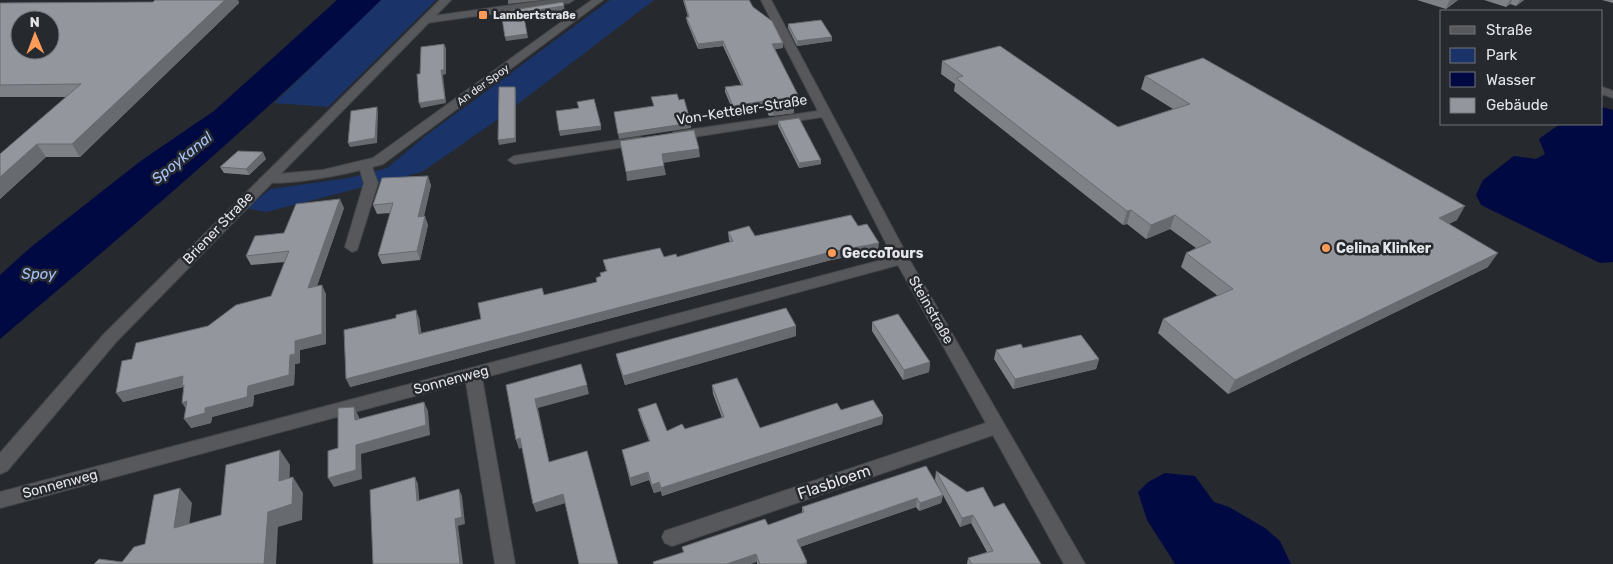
<svg xmlns="http://www.w3.org/2000/svg" width="1613" height="564" font-family="Rubik,sans-serif">
	<style>
		.green { fill: #1a3469 }
		.water { fill: #000942 }
		.lines { fill: none; stroke-linecap: round; stroke-linejoin: round }
		.minor-casing { stroke: #45474c; stroke-width: 2 }
		.tertiary-casing { stroke: #45474c; stroke-width: 2 }
		.minor { fill: #57585b; fill-rule: evenodd }
		.tertiary { fill: #57585b; fill-rule: evenodd }
		.wall { fill: #7e8287 }
		.shaded-wall { fill: #676a6e }
		.building { fill: #93979d; stroke: #676a6e; fill-rule: evenodd }
		.poi-dot { fill: #fe9b58; stroke: #26292e; stroke-width: 2 }
		.labels { text-anchor: middle; dominant-baseline: central; stroke-width: 5; stroke-linejoin: round; paint-order: stroke }
		.far-poi-label { font-size: 11px; font-weight: bold; fill: #e5e6ea; stroke: #26292e; text-anchor: start }
		.far-street-label { font-size: 11px; fill: #e5e6ea; stroke: #26292e }
		.street-label { font-size: 14px; fill: #e5e6ea; stroke: #26292e }
		.poi-label { font-size: 14px; font-weight: bold; fill: #e5e6ea; stroke: #26292e; text-anchor: start }
		.water-label { font-size: 15px; font-style: italic; fill: #a7c3f9; stroke: #26292e }
		.near-street-label { font-size: 16px; fill: #e5e6ea; stroke: #26292e }
	</style>
	<rect width="100%" height="100%" fill="#26292e"/>
	<path class="green" d="M381,0H436L328,107L274,103Z
		M610,0H654L497,120L422,172L266,212L245,208L271,189L349,178L387,168L428,134Z"/>
	<path class="water" d="M337,0H381C260,119 130,229 0,339V275L31,247L142,160L214,111Z
		M1602,107L1613,110V262L1600,263L1481,205L1476,195L1483,180L1514,156L1536,159L1545,154L1539,139L1560,124H1602Z
		M1165,473L1195,476L1214,502L1229,507L1265,528L1280,541L1291,564H1175L1147,520L1138,492L1148,482Z"/>
	<g class="lines">
		<g class="minor-casing">
			<path id="minor" d="M548,0H574L569,3L426,23L421,20L426,17Z
				M592,0H603L383,164L372,167L378,183L357,250L352,252L345,247L364,183L360,170C345,174 269,190 259,179L266,175L323,170L373,158Z
				M761,0H771L909,259L1085,564H1064L993,435L672,546L665,543L662,537L665,531L986,423L898,265L482,378L515,564H495L466,382L0,508V492L893,257L822,117L674,140L668,136L674,132L818,111Z
				M1602,87L1613,91V98L1602,94Z
				M639,137L643,138L645,141L643,144L514,164L508,160L514,156Z"/>
		</g>
		<g class="tertiary-casing">
			<path id="tertiary" d="M440,0H451L116,342L7,471L0,474V453L104,334Z"/>
		</g>
		<use href="#minor" class="minor"/>
		<use href="#tertiary" class="tertiary"/>
	</g>
	<path class="wall" d="M155,0H238L239,3L80,157H46L0,199V154L66,97H0V3L153,2Z
		M683,0H749L753,7L783,48L775,49L800,99V104L793,105L794,108V113L769,116L765,107L733,111L725,92V87L741,85L723,46L698,49L687,22L686,17H688Z
		M1417,0H1458L1446,9Z
		M1484,0H1524L1516,6L1510,4L1506,7Z
		M1602,0H1613V3Z
		M788,24L832,41L797,46L788,28Z
		M942,61L1118,127L1173,109L1141,89L1145,76L1457,220L1449,224L1488,267L1228,394L1158,333L1163,319L1218,296L1181,267L1186,253L1196,248L1170,229L1146,239L1127,224L1123,225L954,91L955,84L941,74Z
		M778,121L821,160V164L799,168L778,126Z
		M266,159L249,175L224,173L220,167Z
		M431,185L424,216L428,225L420,260L382,264L378,255L390,213L377,214L373,205Z
		M344,208L317,286L326,294V344L300,350V363L295,364L294,385L254,395L253,406L212,417L211,423L191,428L186,408L184,389L183,387L123,402L132,359L208,326L271,296L285,262L251,265L246,256L284,233Z
		M858,226L878,251L831,260L350,387L419,318L421,333L481,319L544,295L597,282L596,278L601,276L606,271L603,260L677,257L730,242L729,240L728,232L755,236Z
		M872,322L930,362L929,372L903,380L872,331Z
		M796,336L625,385L618,363L616,354Z
		M1023,348L1099,359L1096,369L1013,389L994,359L996,350Z
		M712,385L760,428L841,410L883,416L882,424L662,496L661,491L654,493L649,480L631,486L622,450L649,441L640,417L638,409L667,431L685,429L722,418L713,394Z
		M936,471L967,492L994,507L1041,564H967L968,558L987,552L971,523L960,527L943,495L941,503L919,511L916,507L800,547L807,564H757V562L683,552L682,547L768,525L802,513V507L942,494L935,480Z"/>
	<path class="shaded-wall" d="M225,0H238L239,3L80,157L72,144Z
		M508,0H543L508,4Z
		M1451,0H1458L1446,9L1449,1Z
		M1510,0H1512L1510,4L1506,7Z
		M1520,0H1524L1516,6Z
		M564,6L565,10L524,16L528,38L506,41L505,37L523,12Z
		M832,37V41L797,46V41Z
		M723,41V46L698,49V44Z
		M783,43V48L773,49L772,44Z
		M444,44L446,48V74L443,75L446,103L421,108L419,103L441,70Z
		M515,87L516,91V142L499,145L498,140Z
		M800,99V104L790,105V100Z
		M764,101L765,107L733,111V106Z
		M377,107L378,112L377,143L350,147L348,143Z
		M794,108V113L773,116V111Z
		M691,123V128L619,139L618,134Z
		M601,126V130L560,136L559,131Z
		M37,144L46,157L0,199V177Z
		M699,149L700,157L663,163L662,154Z
		M263,152L266,159L249,175L246,169Z
		M821,160V164L799,168V163Z
		M664,166L666,175L627,181L626,172Z
		M428,176L431,185L421,226L418,217Z
		M340,199L344,208L313,297L308,288Z
		M1465,206L1457,220L1431,232L1439,218Z
		M1131,210L1127,224L1123,225L1127,211Z
		M1175,215L1170,229L1146,239L1151,225Z
		M425,216L428,225L420,260L417,251Z
		M879,243L878,251L831,260L350,387L346,379L831,252Z
		M1498,253L1488,267L1228,394L1235,380Z
		M322,285L326,294V344L300,350V363L295,364L294,385L254,395L253,406L212,417L211,423L191,428L184,419L248,386L290,355L295,341Z
		M416,310L419,318L423,342L419,334Z
		M796,326V336L625,385L623,376Z
		M1099,359L1096,369L1013,389L1015,379Z
		M930,362L929,372L903,380L904,370Z
		M183,376L188,395L183,387L123,402L116,393Z
		M587,385L589,394L538,408L551,471L535,399Z
		M187,401L188,412L182,403Z
		M424,402L428,411L430,435L361,454L362,479L334,487L328,478L356,445Z
		M354,407L359,417L360,430L355,420Z
		M883,416L882,424L662,496L661,488Z
		M520,438L523,447L519,449L516,440Z
		M280,450L290,465L289,496L279,481Z
		M648,472L649,480L631,486L630,478Z
		M293,477L303,493L302,520L278,527L276,564H264L268,512Z
		M415,477L418,484L420,508L417,501Z
		M659,482L661,491L654,493L652,485Z
		M180,488L192,503L187,543L174,528Z
		M459,489L462,496L465,524L458,526L463,564H460L455,519Z
		M563,494L566,503L536,512L533,504Z
		M943,495L941,503L919,511L920,503Z
		M917,498L916,507L797,548V540Z
		M973,515L971,523L960,527L962,518Z
		M756,554L757,562L751,564H727Z"/>
	<path class="building" d="M155,0H225L72,144H37L0,177V154L81,84L0,85V3L153,2ZM20,20H50V50H20Z
		M684,0H749L753,7L772,21L783,43L772,44L800,99L790,100L794,108L769,111L764,101L733,106L725,87L743,85L723,41L698,44L686,17H689Z
		M563,2L564,6L523,12L527,34L505,37L501,12Z
		M821,20L832,37L797,41L788,24Z
		M444,44V70H441L445,99L419,103L417,74H420L421,47Z
		M1000,46L1118,127L1190,104L1145,76L1203,58L1465,206L1439,218L1498,253L1235,380L1163,319L1233,289L1186,253L1211,242L1175,215L1151,225L1131,210L1127,211L956,78L963,76L942,61Z
		M499,87H515V138L498,140Z
		M677,94L679,100L684,99L691,123L618,134L614,112L654,106L651,97Z
		M594,99L601,126L559,131L556,111L579,108L577,102Z
		M377,107L375,138L348,143L351,111Z
		M799,118L821,160L799,163L778,121Z
		M694,130L699,149L662,154L664,166L626,172L620,141Z
		M238,151L263,152L246,169L220,167Z
		M428,176L418,217L425,216L417,251L378,255L393,203L373,205L382,178Z
		M340,199L308,288L322,285V334L295,341V354L290,355L289,375L248,386L247,397L205,408V413L184,419L187,401L182,403L184,385L182,386L183,376L116,393L122,361L132,359L136,343L208,326L236,305L271,296L289,251L246,256L255,236L284,233L296,204Z
		M851,215L858,226L867,224L879,243L831,252L346,379L344,330L396,318V315L416,310L419,334L481,319L478,303L542,288L544,295L597,282L596,278L601,276L600,273L607,271L603,260L660,248L664,257L676,254L677,257L733,241L728,232L749,226L755,236Z
		M786,308L796,326L623,376L616,354Z
		M898,314L930,362L904,370L872,322Z
		M1081,335L1099,359L1015,379L996,350L1021,344L1023,348Z
		M581,364L587,385L535,399L549,462L587,451L618,564H579L563,494L533,504L520,438L516,440L506,385Z
		M737,378L760,428L837,403L841,410L873,400L883,416L661,488L659,482L652,485L648,472L630,478L622,450L650,441L638,409L656,403L667,431L682,424L685,429L724,417L712,385Z
		M424,402L426,425L356,445V470L328,478V451L338,448V408L354,407L355,420Z
		M280,450L279,481L293,477L292,504L268,512L264,564H94L99,559L122,562L134,547L145,544L154,495L180,488L174,528L221,515L226,465Z
		M926,466L943,495L920,503L917,498L797,540L807,562L803,564H760L756,554L727,564H654L653,562L684,552L682,547L765,519L768,525L804,512L802,507Z
		M936,471L967,492L983,487L994,507L1004,503L1041,564H972L968,558L993,551L973,515L962,518Z
		M415,477L417,501L459,489L462,517L455,519L460,564H373L370,490Z"/>
	<g class="poi-dot">
		<rect x="478" y="10" width="10" height="10" rx="2.5"/>
		<circle cx="1326" cy="248" r="5"/>
		<circle cx="832" cy="253" r="5"/>
	</g>
	<g class="labels">
		<g class="far-poi-label">
			<text x="493" y="15">Lambertstraße</text>
		</g>
		<g class="far-street-label">
			<text transform="translate(483 85) rotate(-36)">An der Spoy</text>
		</g>
		<g class="street-label">
			<text transform="translate(742 110) rotate(-9)">Von-Ketteler-Straße</text>
			<text transform="translate(218 228) rotate(-46)">Briener Straße</text>
			<text transform="translate(931 310) rotate(60)">Steinstraße</text>
			<text transform="translate(451 380) rotate(-15)">Sonnenweg</text>
			<text transform="translate(60 484) rotate(-15)">Sonnenweg</text>
		</g>
		<g class="poi-label">
			<text x="1336" y="248">Celina Klinker</text>
			<text x="842" y="253">GeccoTours</text>
		</g>
		<g class="water-label">
			<text transform="translate(182 158) rotate(-39)">Spoykanal</text>
			<text x="39" y="274">Spoy</text>
		</g>
		<g class="near-street-label">
			<text transform="translate(834 482) rotate(-19)">Flasbloem</text>
		</g>
	</g>
	<rect x="1440" y="10" width="162" height="115" fill="#26292e" stroke="#727579"/>
	<rect x="1450" y="26" width="25" height="8" fill="#57585b" stroke="#727579"/>
	<text x="1486" y="35" font-size="15" fill="#e5e6ea">Straße</text>
	<rect x="1450" y="48" width="25" height="15" fill="#1a3469" stroke="#727579"/>
	<text x="1486" y="60" font-size="15" fill="#e5e6ea">Park</text>
	<rect x="1450" y="72" width="25" height="15" fill="#000942" stroke="#727579"/>
	<text x="1486" y="85" font-size="15" fill="#e5e6ea">Wasser</text>
	<rect x="1450" y="98" width="25" height="15" fill="#93979d" stroke="#727579"/>
	<text x="1486" y="110" font-size="15" fill="#e5e6ea">Gebäude</text>
	<g transform="translate(35 35) rotate(359)"><circle r="24" fill="#26292e" stroke="#727579"/>
	<path d="M0-4L9 19L0 12L-9 19Z" fill="#fe9b58"/>
	<text y="-8" font-size="14" font-weight="bold" text-anchor="middle" fill="#e5e6ea">N</text>
	</g>
</svg>
